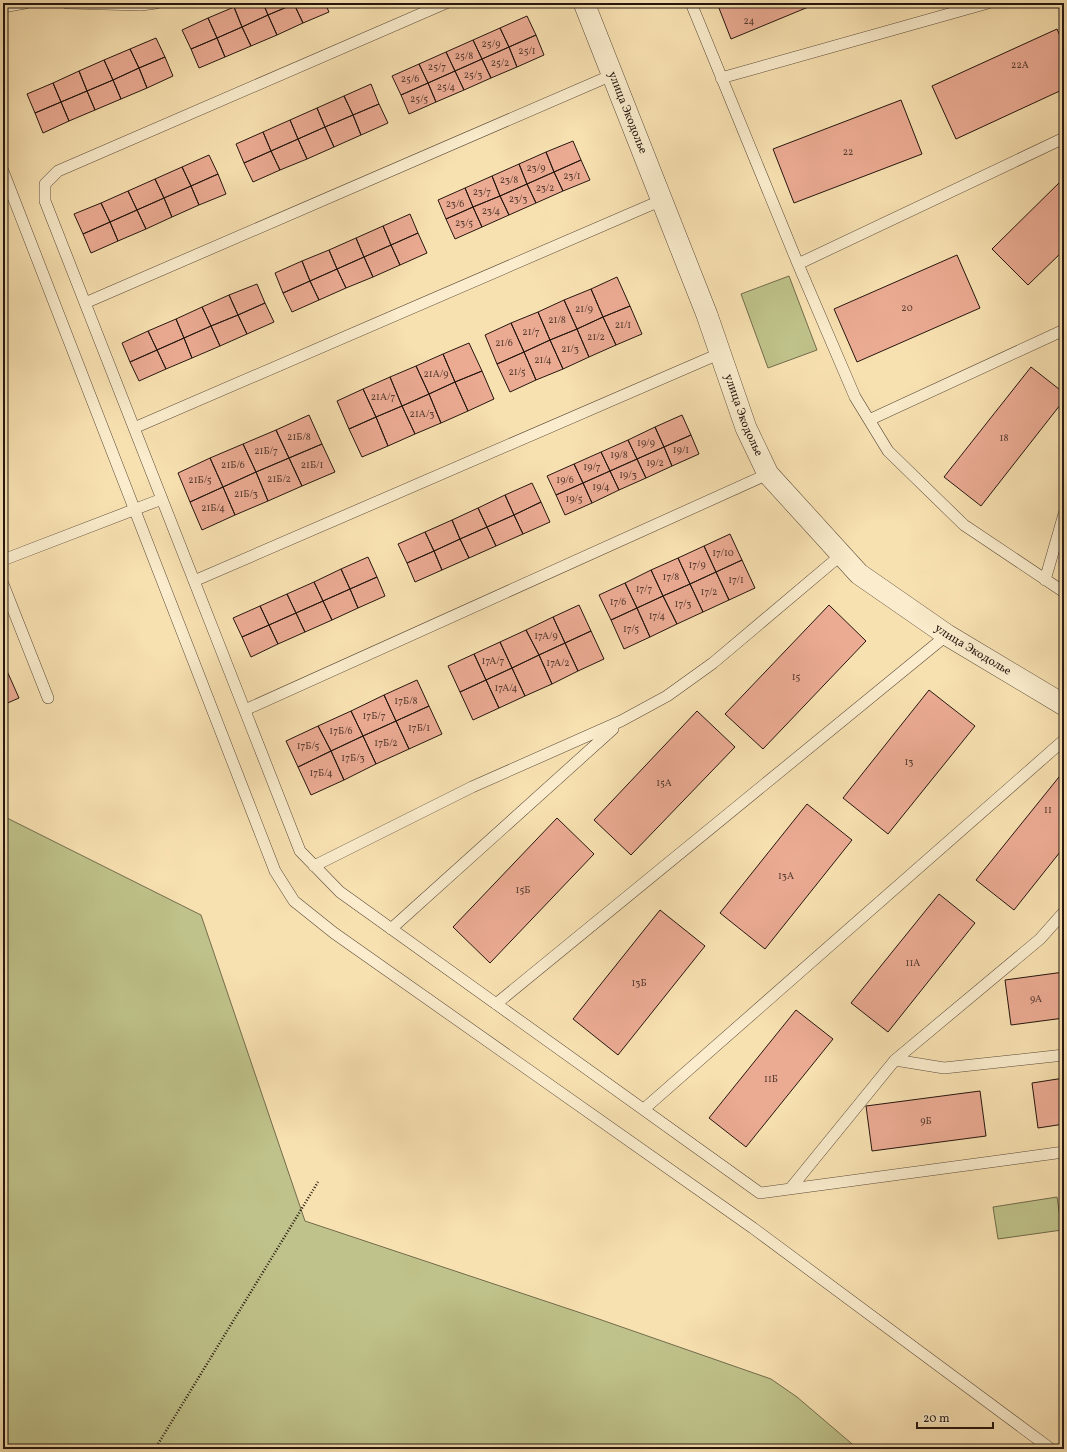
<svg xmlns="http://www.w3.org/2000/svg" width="1067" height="1452" font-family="Vollkorn,serif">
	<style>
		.green { fill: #bfc28a; stroke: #726c4c }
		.building { fill: #ebab93; stroke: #25160f }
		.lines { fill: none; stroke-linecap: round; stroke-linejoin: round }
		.service-casing { stroke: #5a4938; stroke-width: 12 }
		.minor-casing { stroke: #5a4938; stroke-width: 22 }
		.path { stroke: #25160f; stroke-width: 2.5; stroke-dasharray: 1 2; stroke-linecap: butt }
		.service { stroke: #faeccc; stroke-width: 11 }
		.minor { stroke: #faeccc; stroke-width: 21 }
		.labels { text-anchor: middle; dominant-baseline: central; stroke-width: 3.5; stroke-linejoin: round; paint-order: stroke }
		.number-label { font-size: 10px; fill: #563b30 }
		.street-label { font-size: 12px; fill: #25160f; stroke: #faeccc }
	</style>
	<rect width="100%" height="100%" fill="#f8e1b1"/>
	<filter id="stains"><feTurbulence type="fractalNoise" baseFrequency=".005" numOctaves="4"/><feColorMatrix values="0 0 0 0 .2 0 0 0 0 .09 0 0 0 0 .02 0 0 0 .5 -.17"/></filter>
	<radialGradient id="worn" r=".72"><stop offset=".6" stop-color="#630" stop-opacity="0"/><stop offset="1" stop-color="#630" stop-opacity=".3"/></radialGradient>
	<path class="green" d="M789,276L817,350L768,368L741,294Z
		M3,816L201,915L305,1221L593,1317L771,1379L797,1397L858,1449H3Z
		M1057,1197L1062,1230L998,1239L993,1207Z"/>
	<path class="building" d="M244,3H263L268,15L242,27L234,7Z
		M263,3H294V4L268,15Z
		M297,3H325L329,12L303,23L294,4Z
		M717,3H818L731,39Z
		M294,4L303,23L277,35L268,15Z
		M234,7L242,27L217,38L208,18Z
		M268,15L277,35L251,46L242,27Z
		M527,16L536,35L509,47L500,28Z
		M208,18L217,38L191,49L182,30Z
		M242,27L251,46L225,57L217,38Z
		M500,28L509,47L482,59L473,40Z
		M1057,29L1064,45V89L956,139L932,86Z
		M536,35L544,55L517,67L509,47Z
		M156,38L165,57L139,68L130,49Z
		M217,38L225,57L199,68L191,49Z
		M473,40L482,59L455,71L446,52Z
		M509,47L517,67L491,78L482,59Z
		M130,49L139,68L113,80L104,60Z
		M446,52L455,71L428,83L419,64Z
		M165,57L173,76L147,88L139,68Z
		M482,59L491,78L464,90L455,71Z
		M104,60L113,80L87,91L79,71Z
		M419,64L428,83L401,95L392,76Z
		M139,68L147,88L121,99L113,80Z
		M79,71L87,91L61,102L53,83Z
		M455,71L464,90L436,102L428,83Z
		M113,80L121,99L95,110L87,91Z
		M53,83L61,102L35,113L27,94Z
		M428,83L436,102L409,114L401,95Z
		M371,84L379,104L353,115L344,96Z
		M87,91L95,110L69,121L61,102Z
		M344,96L353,115L325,127L317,108Z
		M901,100L922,154L794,203L773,149Z
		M61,102L69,121L43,133L35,113Z
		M379,104L388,123L361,135L353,115Z
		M317,108L325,127L298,139L290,120Z
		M353,115L361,135L334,147L325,127Z
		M290,120L298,139L271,151L263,132Z
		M325,127L334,147L307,159L298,139Z
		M263,132L271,151L244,163L236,144Z
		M298,139L307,159L280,170L271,151Z
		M573,141L581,160L554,172L546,152Z
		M271,151L280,170L253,182L244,163Z
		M546,152L554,172L527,184L519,164Z
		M209,155L218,174L191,186L182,167Z
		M581,160L590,180L563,191L554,172Z
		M519,164L527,184L500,196L492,176Z
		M182,167L191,186L164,198L155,179Z
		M554,172L563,191L536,203L527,184Z
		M218,174L226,194L199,205L191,186Z
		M492,176L500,196L473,207L465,188Z
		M1064,178V250L1028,285L992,249Z
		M155,179L164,198L137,210L128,191Z
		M527,184L536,203L509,215L500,196Z
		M191,186L199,205L172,217L164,198Z
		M465,188L473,207L446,219L438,200Z
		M128,191L137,210L110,222L101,203Z
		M500,196L509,215L482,227L473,207Z
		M164,198L172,217L146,229L137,210Z
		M101,203L110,222L83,234L74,214Z
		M473,207L482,227L455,239L446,219Z
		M137,210L146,229L118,241L110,222Z
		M410,214L418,233L391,245L383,226Z
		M110,222L118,241L91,253L83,234Z
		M383,226L391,245L364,257L356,238Z
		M418,233L427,253L400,265L391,245Z
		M356,238L364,257L337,269L329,250Z
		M391,245L400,265L373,277L364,257Z
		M329,250L337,269L310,281L302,261Z
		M957,255L980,308L857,362L834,309Z
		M364,257L373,277L346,288L337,269Z
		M302,261L310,281L283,293L275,273Z
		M337,269L346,288L319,300L310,281Z
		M617,277L630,306L603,317L591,289Z
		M310,281L319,300L292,312L283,293Z
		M257,284L265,303L238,315L229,295Z
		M591,289L603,317L577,329L564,300Z
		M229,295L238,315L211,326L202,307Z
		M564,300L577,329L550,340L538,312Z
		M265,303L274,322L247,334L238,315Z
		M630,306L642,334L616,345L603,317Z
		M202,307L211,326L184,338L176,319Z
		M538,312L550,340L524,352L511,323Z
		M238,315L247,334L220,346L211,326Z
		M603,317L616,345L589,357L577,329Z
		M176,319L184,338L157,350L148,331Z
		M511,323L524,352L497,364L485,335Z
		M211,326L220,346L192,358L184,338Z
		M577,329L589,357L563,369L550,340Z
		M148,331L157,350L130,362L122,343Z
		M184,338L192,358L166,369L157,350Z
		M550,340L563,369L536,380L524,352Z
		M469,343L482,371L455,382L443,354Z
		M157,350L166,369L139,381L130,362Z
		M524,352L536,380L510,392L497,364Z
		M443,354L455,382L429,394L416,366Z
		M416,366L429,394L402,406L390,377Z
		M1031,367L1064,393V400L981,506L944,477Z
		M482,371L494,399L468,411L455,382Z
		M390,377L402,406L376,417L363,389Z
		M455,382L468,411L441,423L429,394Z
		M363,389L376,417L349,429L337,401Z
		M429,394L441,423L415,434L402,406Z
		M402,406L415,434L388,446L376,417Z
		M309,415L322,444L289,458L276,430Z
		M682,415L691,435L664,447L655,427Z
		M376,417L388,446L362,457L349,429Z
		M655,427L664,447L637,459L628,440Z
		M276,430L289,458L256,472L243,444Z
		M691,435L699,454L672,466L664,447Z
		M628,440L637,459L610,471L601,452Z
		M243,444L256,472L223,487L210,458Z
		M322,444L335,472L302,486L289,458Z
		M664,447L672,466L646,478L637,459Z
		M601,452L610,471L583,483L574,464Z
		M210,458L223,487L190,502L178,473Z
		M289,458L302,486L268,501L256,472Z
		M637,459L646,478L619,490L610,471Z
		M574,464L583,483L556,495L547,476Z
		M610,471L619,490L592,503L583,483Z
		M256,472L268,501L235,515L223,487Z
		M532,483L541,502L514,515L505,495Z
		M583,483L592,503L565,515L556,495Z
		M223,487L235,515L202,530L190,502Z
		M505,495L514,515L487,527L478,508Z
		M541,502L550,522L523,534L514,515Z
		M478,508L487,527L460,539L452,520Z
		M514,515L523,534L496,546L487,527Z
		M452,520L460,539L434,551L425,532Z
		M487,527L496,546L469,558L460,539Z
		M425,532L434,551L407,563L398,544Z
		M730,534L742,560L716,572L704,546Z
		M460,539L469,558L442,570L434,551Z
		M704,546L716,572L690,584L678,558Z
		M434,551L442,570L415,582L407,563Z
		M368,557L377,577L350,589L341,569Z
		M678,558L690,584L663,596L651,570Z
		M742,560L755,588L729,600L716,572Z
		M341,569L350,589L323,601L314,582Z
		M651,570L663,596L637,608L625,583Z
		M716,572L729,600L703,612L690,584Z
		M377,577L385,596L358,608L350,589Z
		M314,582L323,601L296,613L287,594Z
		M625,583L637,608L611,620L599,595Z
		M690,584L703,612L677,624L663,596Z
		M350,589L358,608L332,620L323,601Z
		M287,594L296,613L269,625L260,606Z
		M663,596L677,624L650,637L637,608Z
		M323,601L332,620L305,632L296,613Z
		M579,605L591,631L565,643L553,617Z
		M829,605L866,641L763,749L725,714Z
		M260,606L269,625L242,637L233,618Z
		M637,608L650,637L624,649L611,620Z
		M296,613L305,632L278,644L269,625Z
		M553,617L565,643L539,655L526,630Z
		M269,625L278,644L251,657L242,637Z
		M526,630L539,655L512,668L500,642Z
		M591,631L604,659L578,671L565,643Z
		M500,642L512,668L486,680L474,654Z
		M565,643L578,671L552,684L539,655Z
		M474,654L486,680L460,692L448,666Z
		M539,655L552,684L525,696L512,668Z
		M512,668L525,696L499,708L486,680Z
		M7,671L19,698L3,705V673Z
		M417,680L429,706L396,721L384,695Z
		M486,680L499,708L473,720L460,692Z
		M929,690L975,726L888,834L843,798Z
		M384,695L396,721L363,736L351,711Z
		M429,706L442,734L409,749L396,721Z
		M351,711L363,736L331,751L318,726Z
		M697,711L735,747L631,855L594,820Z
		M396,721L409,749L376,764L363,736Z
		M318,726L331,751L298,767L286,741Z
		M363,736L376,764L344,780L331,751Z
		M331,751L344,780L311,795L298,767Z
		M1063,772L1064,847L1014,910L976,880Z
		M807,804L852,840L765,949L720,913Z
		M557,818L594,854L490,963L453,927Z
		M939,894L975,923L888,1032L851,1003Z
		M660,910L705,946L618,1055L573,1019Z
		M1064,972V1018L1011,1025L1005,980Z
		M796,1010L833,1039L746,1147L709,1118Z
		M1064,1078V1124L1038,1128L1032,1083Z
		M980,1091L986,1136L872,1151L866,1106Z"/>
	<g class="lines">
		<g class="service-casing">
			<path id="service" d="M67,3L141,5L156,3
				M446,3L58,171L45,184V201L300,851L340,892L760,1193L1064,1152
				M691,3L798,264L855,397L888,451L964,525L1064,592
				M3,7L25,3
				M721,78L988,3
				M3,171L275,871L294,901L334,933L753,1228L1051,1449
				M798,264L1064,138
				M85,303L612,75
				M869,420L1064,330
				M134,428L662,200
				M3,560L162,499
				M1045,580L1064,514
				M194,581L721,353
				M3,584L48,698
				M245,710L768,474
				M314,866L472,787L621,721L667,696L713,663L841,555
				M391,929L613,729
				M496,1004L947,635
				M895,1060L944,1068L1064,1055
				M644,1109L1064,740
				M790,1189L895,1060L1040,939L1064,912"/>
		</g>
		<g class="minor-casing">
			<g id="minor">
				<path id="s1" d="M584,3L707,315L746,428L768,474L859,574L947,635L1064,705"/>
			</g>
		</g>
		<path class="path" d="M155,1449L318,1182"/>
		<use href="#service" class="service"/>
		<use href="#minor" class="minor"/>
	</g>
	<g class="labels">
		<g class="number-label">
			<text x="749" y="21">24</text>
			<text x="491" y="44">25/9</text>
			<text x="527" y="51">25/1</text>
			<text x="464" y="56">25/8</text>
			<text x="500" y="63">25/2</text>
			<text x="1020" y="65">22А</text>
			<text x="437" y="67">25/7</text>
			<text x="473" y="75">25/3</text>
			<text x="410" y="79">25/6</text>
			<text x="446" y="87">25/4</text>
			<text x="419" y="99">25/5</text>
			<text x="848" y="152">22</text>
			<text x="536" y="168">23/9</text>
			<text x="572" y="176">23/1</text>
			<text x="509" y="180">23/8</text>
			<text x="545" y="188">23/2</text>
			<text x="482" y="192">23/7</text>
			<text x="518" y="199">23/3</text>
			<text x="455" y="204">23/6</text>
			<text x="491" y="211">23/4</text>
			<text x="464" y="223">23/5</text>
			<text x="907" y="308">20</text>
			<text x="584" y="309">21/9</text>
			<text x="557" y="320">21/8</text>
			<text x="623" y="325">21/1</text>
			<text x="531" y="332">21/7</text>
			<text x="596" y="337">21/2</text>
			<text x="504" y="343">21/6</text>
			<text x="570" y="349">21/3</text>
			<text x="543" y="360">21/4</text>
			<text x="517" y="372">21/5</text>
			<text x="436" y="374">21А/9</text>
			<text x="383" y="397">21А/7</text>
			<text x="422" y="414">21А/3</text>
			<text x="299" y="437">21Б/8</text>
			<text x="1004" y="438">18</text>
			<text x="646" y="443">19/9</text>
			<text x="681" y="450">19/1</text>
			<text x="266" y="451">21Б/7</text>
			<text x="619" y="455">19/8</text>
			<text x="655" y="463">19/2</text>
			<text x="233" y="465">21Б/6</text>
			<text x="312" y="465">21Б/1</text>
			<text x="592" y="467">19/7</text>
			<text x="628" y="475">19/3</text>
			<text x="279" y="479">21Б/2</text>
			<text x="200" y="480">21Б/5</text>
			<text x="565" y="480">19/6</text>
			<text x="601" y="487">19/4</text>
			<text x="246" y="494">21Б/3</text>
			<text x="574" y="499">19/5</text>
			<text x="213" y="508">21Б/4</text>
			<text x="723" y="553">17/10</text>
			<text x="697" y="565">17/9</text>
			<text x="671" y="577">17/8</text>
			<text x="736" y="580">17/1</text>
			<text x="644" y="589">17/7</text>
			<text x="709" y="592">17/2</text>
			<text x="618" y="602">17/6</text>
			<text x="683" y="604">17/3</text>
			<text x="657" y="616">17/4</text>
			<text x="631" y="629">17/5</text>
			<text x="546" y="636">17А/9</text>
			<text x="493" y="661">17А/7</text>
			<text x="558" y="663">17А/2</text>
			<text x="796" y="677">15</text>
			<text x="506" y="688">17А/4</text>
			<text x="406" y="701">17Б/8</text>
			<text x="374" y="716">17Б/7</text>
			<text x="419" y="728">17Б/1</text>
			<text x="341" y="731">17Б/6</text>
			<text x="386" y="743">17Б/2</text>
			<text x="308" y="746">17Б/5</text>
			<text x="353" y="758">17Б/3</text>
			<text x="909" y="762">13</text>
			<text x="321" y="773">17Б/4</text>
			<text x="664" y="783">15А</text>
			<text x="1048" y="810">11</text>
			<text x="786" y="876">13А</text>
			<text x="523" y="890">15Б</text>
			<text x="913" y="963">11А</text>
			<text x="639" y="983">13Б</text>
			<text x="1036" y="999">9А</text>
			<text x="771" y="1079">11Б</text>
			<text x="926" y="1121">9Б</text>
		</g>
		<g class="street-label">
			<text stroke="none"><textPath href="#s1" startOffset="118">улица Экодолье</textPath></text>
			<text stroke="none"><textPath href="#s1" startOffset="442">улица Экодолье</textPath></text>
			<text stroke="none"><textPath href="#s1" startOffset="778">улица Экодолье</textPath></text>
		</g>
	</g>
	<rect width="1067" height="1452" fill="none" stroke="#f8e1b1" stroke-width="16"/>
	<rect x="4" y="4" width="1059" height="1444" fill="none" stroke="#25160f" stroke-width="2"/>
	<rect x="8" y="8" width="1051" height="1436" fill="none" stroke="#25160f"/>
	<path d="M917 1422v6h76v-6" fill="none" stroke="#25160f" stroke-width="2"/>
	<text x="923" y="1422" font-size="12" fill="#25160f" stroke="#faeccc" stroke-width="3" paint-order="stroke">20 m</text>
	<rect width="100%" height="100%" filter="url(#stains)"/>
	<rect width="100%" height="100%" fill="url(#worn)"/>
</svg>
